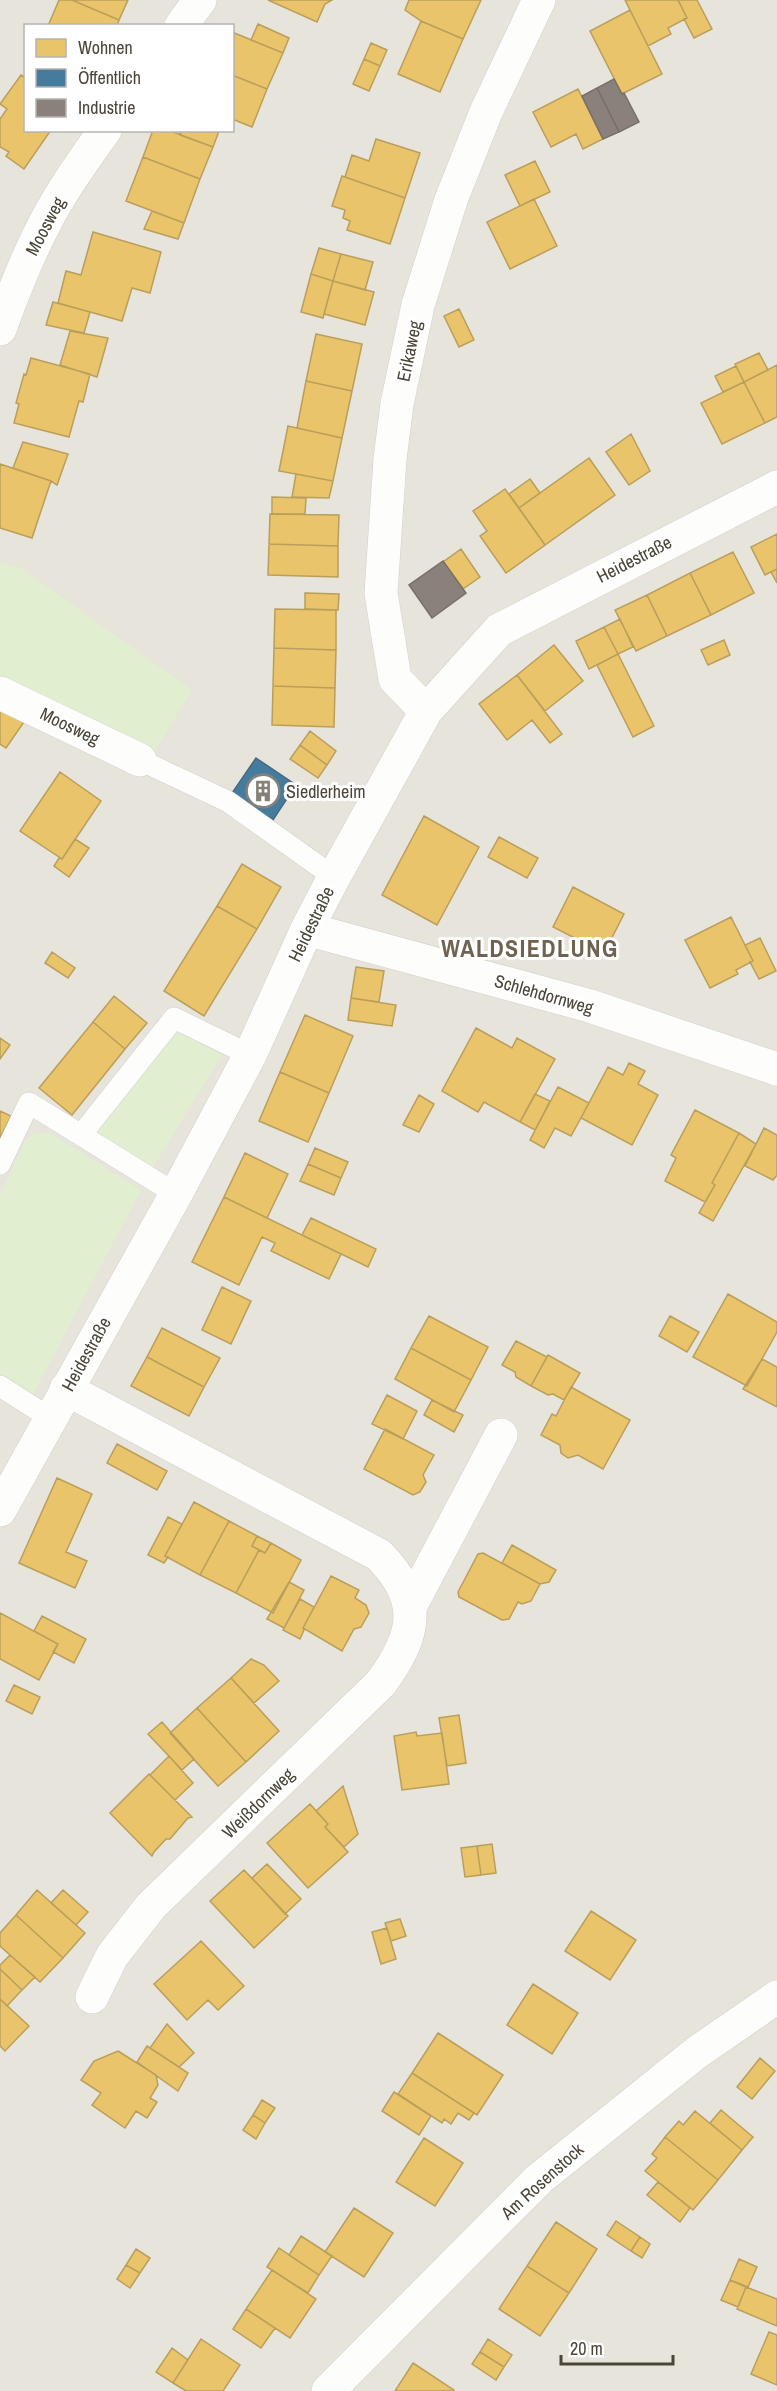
<svg xmlns="http://www.w3.org/2000/svg" width="777" height="2391" font-family="'Archivo Narrow',sans-serif">
	<style>
		.residential { fill: #e7e4dc; fill-rule: evenodd }
		.green { fill: #e1eecf }
		.homes { fill: #e9c46a; stroke: #ba9e5b; stroke-width: 1.5 }
		.public { fill: #457b9d; stroke: #476a7f; stroke-width: 1.5 }
		.industry { fill: #8a817c; stroke: #776f68; stroke-width: 1.5 }
		.lines { fill: none; stroke-linecap: round; stroke-linejoin: round }
		.service-casing { stroke: #d2d0cb; stroke-width: 22 }
		.minor-casing { stroke: #d2d0cb; stroke-width: 34 }
		.service { stroke: #fdfdfc; stroke-width: 21 }
		.minor { stroke: #fdfdfc; stroke-width: 33 }
		.labels { text-anchor: middle; dominant-baseline: central; stroke-width: 6; stroke-linejoin: round; paint-order: stroke }
		.street-label { font-size: 18px; fill: #4b4439; stroke: #fff }
		.poi-label { font-size: 18px; fill: #4b4439; stroke: #fff; text-anchor: start }
		.district-label { font-size: 24px; font-weight: bold; letter-spacing: 1.5px; fill: #6e6250; stroke: #fff }
	</style>
	<rect width="100%" height="100%" fill="#f4f2ee"/>
	<path class="residential" d="M0,0H777V2391H0ZM26,26H232V130H26Z"/>
	<path class="green" d="M0,562L21,568L192,690L155,751L0,678Z
		M183,1033L222,1055L151,1171L105,1143L99,1132L101,1119L173,1035Z
		M37,1133H50L141,1190L30,1400L0,1377V1194L26,1139Z"/>
	<path class="homes" d="M59,0H72L119,20L117,26H48Z
		M72,0H128L119,20Z
		M268,0H332L325,4L317,22Z
		M409,0H481L463,39L421,21L405,10Z
		M625,0H678L687,18L668,28L671,34L648,46Z
		M678,0H697L712,29L694,38L684,19L687,18Z
		M630,10L662,74L622,94L590,31Z
		M421,21L463,39L440,92L398,74Z
		M258,24L289,38L283,53L251,40Z
		M232,32L283,53L267,89L232,75Z
		M371,43L387,50L380,66L364,59Z
		M364,59L380,66L369,91L353,84Z
		M21,75L26,78V130H51L24,169L6,156L9,152L0,147V119L7,109L0,104Z
		M232,75L267,89L252,127L232,119Z
		M578,89L603,139L583,149L576,134L551,147L533,112Z
		M153,130H168L213,147L200,179L143,157Z
		M181,130H217L219,131L213,147L180,135Z
		M376,139L420,153L405,198L345,177L352,155L369,161Z
		M143,157L200,179L184,223L126,201Z
		M535,161L550,192L520,206L505,175Z
		M342,176L405,198L390,244L347,230L350,221L343,218L345,210L332,206Z
		M534,199L557,246L510,269L487,222Z
		M152,211L184,223L178,239L144,229Z
		M93,232L161,252L150,293L132,288L122,321L58,303L66,271L81,275Z
		M319,248L341,254L333,281L311,274Z
		M341,254L373,262L365,290L333,281Z
		M311,274L333,281L323,318L301,312Z
		M333,281L374,292L365,325L324,314Z
		M53,302L90,312L84,333L46,325Z
		M459,309L474,340L459,347L444,316Z
		M70,331L108,338L97,377L60,365Z
		M316,334L362,344L352,391L306,381Z
		M759,353L768,370L744,382L735,364Z
		M31,358L90,374L83,402L79,401L69,437L14,423L19,404L16,403L24,374L26,375Z
		M777,365V417L765,423L744,382Z
		M736,366L744,382L723,392L715,376Z
		M306,381L352,391L342,438L297,428Z
		M744,382L765,423L722,444L701,403Z
		M288,426L342,438L333,481L279,471Z
		M631,434L650,471L629,485L606,452Z
		M23,442L68,454L57,485L51,481L13,468Z
		M589,458L615,495L545,545L519,508Z
		M0,464L51,481L32,538L0,528Z
		M296,474L333,481L329,498L292,497Z
		M530,479L540,493L519,508L509,494Z
		M505,489L545,545L506,573L480,536L487,531L473,511Z
		M272,497L306,498L305,514H272Z
		M270,514L339,515L338,546L269,544Z
		M777,534V569L765,575L751,547Z
		M269,544L338,546V577L268,575Z
		M461,549L480,577L463,589L443,562Z
		M733,552L754,593L711,615L690,573Z
		M777,569V583L771,572Z
		M690,573L711,615L667,636L647,595Z
		M305,593L339,594L338,610L305,609Z
		M647,595L667,636L636,651L615,610Z
		M275,609L336,610V650L274,648Z
		M620,619L633,647L618,654L604,627Z
		M604,627L618,654L589,669L576,641Z
		M724,640L730,655L708,665L701,650Z
		M554,645L583,681L545,711L517,675Z
		M274,648L336,650L335,688L273,686Z
		M618,654L654,726L633,737L597,665Z
		M517,675L562,734L550,743L532,720L507,740L479,704Z
		M273,686L335,688L334,727L272,725Z
		M0,706L26,719L6,748L0,744Z
		M310,731L336,751L327,765L300,745Z
		M300,745L327,765L318,778L290,759Z
		M60,772L101,801L62,859L20,831Z
		M424,816L479,847L437,925L382,895Z
		M499,837L538,858L527,878L488,857Z
		M75,839L89,848L69,877L54,866L59,858L62,859Z
		M242,864L281,887L257,929L217,906Z
		M573,887L624,914L604,953L553,927Z
		M217,906L257,929L204,1016L164,991Z
		M731,917L753,961L736,970L738,974L710,988L685,940Z
		M760,938L776,971L759,979L750,962L753,961L745,945Z
		M52,952L75,968L68,978L45,963Z
		M356,967L384,971L379,1002L351,998Z
		M114,996L147,1023L125,1049L93,1022Z
		M351,998L396,1005L392,1026L348,1020Z
		M305,1015L353,1036L329,1093L280,1072Z
		M93,1022L125,1049L72,1115L39,1088Z
		M476,1028L512,1048L517,1038L555,1059L520,1122L484,1102L478,1112L442,1091Z
		M0,1038L10,1045L0,1059Z
		M629,1063L645,1071L638,1084L658,1095L632,1145L581,1118L608,1067L623,1075Z
		M280,1072L329,1093L308,1142L259,1121Z
		M558,1087L589,1103L571,1136L555,1128L544,1148L530,1140Z
		M535,1094L550,1101L535,1130L520,1122Z
		M419,1095L434,1104L419,1132L403,1125Z
		M695,1110L739,1133L712,1183L715,1185L705,1202L665,1181L676,1158L671,1155Z
		M0,1111L11,1116L0,1138Z
		M764,1128L777,1135V1175L773,1180L745,1166Z
		M739,1133L756,1144L713,1221L699,1213L715,1185L712,1183Z
		M315,1148L348,1162L341,1178L308,1164Z
		M245,1153L288,1174L267,1218L224,1197Z
		M308,1164L341,1178L334,1195L300,1181Z
		M224,1197L341,1254L329,1279L271,1251L275,1243L262,1237L239,1285L192,1262Z
		M311,1218L376,1249L368,1267L302,1235Z
		M222,1287L251,1301L231,1344L202,1330Z
		M728,1294L777,1322V1332L747,1386L693,1357Z
		M429,1316L488,1347L471,1380L411,1348Z
		M670,1316L699,1332L687,1352L659,1336Z
		M162,1328L220,1358L204,1387L147,1357Z
		M516,1341L547,1357L531,1386L516,1377L515,1372L502,1365Z
		M411,1348L471,1380L454,1412L395,1379Z
		M548,1355L580,1373L564,1400L553,1394L548,1395L531,1386Z
		M147,1357L204,1387L189,1416L131,1386Z
		M762,1359L777,1367V1407L743,1389Z
		M571,1387L630,1420L603,1469L578,1455L568,1458L561,1453L560,1445L541,1435L552,1414L556,1416Z
		M387,1395L417,1411L403,1439L372,1424Z
		M432,1400L463,1415L454,1432L424,1415Z
		M385,1429L434,1455L423,1475L426,1482L420,1492L413,1495L364,1469Z
		M117,1444L167,1471L157,1490L107,1463Z
		M57,1478L92,1494L66,1552L87,1561L75,1588L19,1563Z
		M194,1502L229,1521L200,1575L165,1556Z
		M168,1517L182,1524L165,1556L168,1557L164,1563L148,1555Z
		M229,1521L257,1536L252,1546L259,1550L236,1593L200,1575Z
		M257,1536L271,1543L265,1553L252,1546Z
		M271,1543L301,1560L273,1613L236,1593L259,1550L265,1553Z
		M512,1545L556,1570L549,1582L540,1584L502,1563Z
		M483,1553L540,1584L531,1601L522,1604L518,1602L509,1619L502,1620L459,1597L458,1592L478,1554Z
		M331,1576L359,1590L355,1598L366,1605L369,1613L361,1627L354,1629L342,1651L303,1628Z
		M289,1582L304,1590L284,1628L267,1619Z
		M300,1599L314,1607L303,1628L304,1630L300,1639L283,1630Z
		M0,1613L58,1644L39,1680L0,1659Z
		M42,1616L86,1639L74,1663L53,1652L58,1644L34,1631Z
		M251,1659L264,1665L279,1681L254,1703L231,1678Z
		M231,1678L279,1731L246,1762L197,1708Z
		M14,1685L40,1697L32,1714L6,1701Z
		M197,1708L246,1762L218,1786L170,1733Z
		M459,1715L466,1763L447,1766L439,1718Z
		M162,1722L194,1759L182,1770L148,1734Z
		M416,1732L417,1736L442,1733L449,1784L402,1790L394,1736Z
		M169,1756L193,1783L175,1800L150,1775Z
		M149,1774L192,1817L188,1818L170,1839H166L154,1852L152,1856L110,1813Z
		M343,1786L358,1834L344,1847L325,1827L328,1824L316,1811Z
		M310,1804L328,1824L325,1827L348,1852L308,1888L267,1843Z
		M492,1844L496,1873L481,1875L477,1846Z
		M477,1846L481,1875L465,1877L461,1848Z
		M267,1864L301,1899L285,1914L252,1878Z
		M244,1870L288,1916L254,1948L210,1901Z
		M37,1890L85,1933L63,1958L16,1915Z
		M63,1890L88,1912L76,1925L51,1903Z
		M591,1911L636,1940L610,1980L565,1951Z
		M16,1915L63,1958L40,1982L0,1946V1933Z
		M400,1919L406,1936L391,1941L385,1923Z
		M387,1928L396,1959L381,1964L372,1932Z
		M201,1941L244,1986L218,2010L208,2000L187,2020L154,1984Z
		M10,1955L35,1977L22,1990L0,1969V1965Z
		M0,1969L22,1990L7,2006L0,1999Z
		M533,1984L578,2013L552,2054L507,2025Z
		M0,1999L29,2026L5,2051L0,2046Z
		M167,2024L194,2053L179,2067L150,2048Z
		M438,2033L503,2075L477,2115L412,2073Z
		M147,2046L188,2073L178,2091L137,2062Z
		M118,2051L156,2075L158,2085L150,2098L157,2102L147,2118L136,2111L125,2128L92,2105L101,2093L81,2080L94,2061Z
		M760,2058L775,2071L752,2099L737,2087Z
		M412,2073L474,2113L469,2120L458,2113L451,2124L444,2119L442,2123L398,2094Z
		M394,2092L431,2116L419,2135L382,2111Z
		M262,2100L275,2108L265,2123L253,2115Z
		M721,2110L753,2137L742,2150L710,2123Z
		M695,2111L742,2150L718,2180L665,2137L679,2121L683,2125Z
		M253,2115L265,2123L256,2139L243,2130Z
		M665,2137L718,2180L693,2210L645,2171L657,2158L652,2154Z
		M424,2138L463,2163L435,2206L396,2182Z
		M658,2182L690,2208L680,2222L647,2195Z
		M354,2208L393,2233L364,2277L325,2252Z
		M616,2221L640,2237L631,2251L607,2235Z
		M556,2222L597,2249L569,2293L527,2266Z
		M301,2236L332,2256L319,2275L289,2255Z
		M640,2237L650,2244L642,2258L631,2251Z
		M279,2248L319,2275L308,2293L267,2267Z
		M136,2249L150,2258L140,2273L126,2265Z
		M739,2259L757,2267L748,2287L730,2280Z
		M126,2265L140,2273L130,2288L117,2279Z
		M527,2266L569,2293L540,2336L499,2309Z
		M272,2270L316,2299L290,2338L246,2309Z
		M730,2280L746,2287L738,2307L721,2300Z
		M746,2287L777,2299V2326L737,2309Z
		M246,2309L275,2328L261,2348L233,2329Z
		M769,2332L777,2335V2385L751,2374Z
		M201,2339L240,2365L223,2391H186L173,2383Z
		M488,2339L512,2355L504,2367L480,2352Z
		M172,2348L188,2360L173,2383L156,2372Z
		M480,2352L504,2367L496,2380L472,2364Z
		M413,2363L454,2390L453,2391H395Z"/>
	<path class="public" d="M256,758L296,785L271,823L230,796Z"/>
	<path class="industry" d="M614,79L622,94L624,93L639,122L619,132L597,88Z
		M597,88L619,132L603,139L582,96Z
		M443,561L466,593L432,618L409,585Z"/>
	<g class="lines">
		<g class="service-casing">
			<path id="service" d="M140,760L227,801L334,877
				M81,1135L176,1194
				M0,1164L29,1103L81,1135L174,1018L250,1055
				M0,1386L50,1418"/>
		</g>
		<g class="minor-casing">
			<path id="minor" d="M181,26L200,0
				M0,329C13,293 27,257 45,223C62,190 84,160 105,130
				M0,693L140,760
				M426,711L395,679L381,593L390,459L397,404L418,305L451,200L486,112L539,0
				M307,929L590,1006L777,1069
				M66,1389L379,1555C423,1600 417,1634 381,1683L151,1906L112,1956L92,1997
				M0,1510L176,1194L250,1055L307,929L334,877L426,711L499,630L777,487
				M411,1605L501,1435
				M328,2391L539,2179L696,2053L777,1997"/>
		</g>
		<use href="#service" class="service"/>
		<use href="#minor" class="minor"/>
	</g>
	<defs>
		<g id="building-ring" transform="scale(1.725)"><circle r="9.5" fill="#fff" stroke="#868178" stroke-width="1.5"/><path d="M-4-6H4V6H1V3H-1V6H-4ZM-2.5-4.3h1.7v1.8h-1.7ZM.8-4.3h1.7v1.8H.8ZM-2.5-1h1.7V.8h-1.7ZM.8-1h1.7V.8H.8Z" fill="#868178"/></g>
	</defs>
	<g fill-rule="evenodd">
		<use href="#building-ring" x="263" y="791"/>
	</g>
	<g class="labels">
		<g class="street-label">
			<text transform="translate(45 226) rotate(-62)">Moosweg</text>
			<text transform="translate(409 351) rotate(-78)">Erikaweg</text>
			<text transform="translate(634 559) rotate(-27)">Heidestraße</text>
			<text transform="translate(70 726) rotate(26)">Moosweg</text>
			<text transform="translate(311 924) rotate(-64)">Heidestraße</text>
			<text transform="translate(544 994) rotate(16)">Schlehdornweg</text>
			<text transform="translate(86 1354) rotate(-61)">Heidestraße</text>
			<text transform="translate(258 1803) rotate(-44)">Weißdornweg</text>
			<text transform="translate(542 2181) rotate(-42)">Am Rosenstock</text>
		</g>
		<g class="poi-label">
			<text x="286" y="791">Siedlerheim</text>
		</g>
		<g class="district-label">
			<text x="530" y="948">WALDSIEDLUNG</text>
		</g>
	</g>
	<rect x="24" y="24" width="210" height="108" fill="#ffffff" stroke="#b7b4b0" stroke-width="1.5"/>
	<rect x="36" y="39" width="30" height="18" fill="#e9c46a" stroke="#b7b4b0" stroke-width="1.5"/>
	<text x="78" y="54" font-size="18" fill="#4b4439">Wohnen</text>
	<rect x="36" y="69" width="30" height="18" fill="#457b9d" stroke="#b7b4b0" stroke-width="1.5"/>
	<text x="78" y="84" font-size="18" fill="#4b4439">Öffentlich</text>
	<rect x="36" y="99" width="30" height="18" fill="#8a817c" stroke="#b7b4b0" stroke-width="1.5"/>
	<text x="78" y="114" font-size="18" fill="#4b4439">Industrie</text>
	<path d="M561 2355v9h112v-9" fill="none" stroke="#4b4439" stroke-width="3"/>
	<text x="570" y="2355" font-size="18" fill="#4b4439" stroke="#ffffff" stroke-width="4.5" paint-order="stroke">20 m</text>
</svg>
